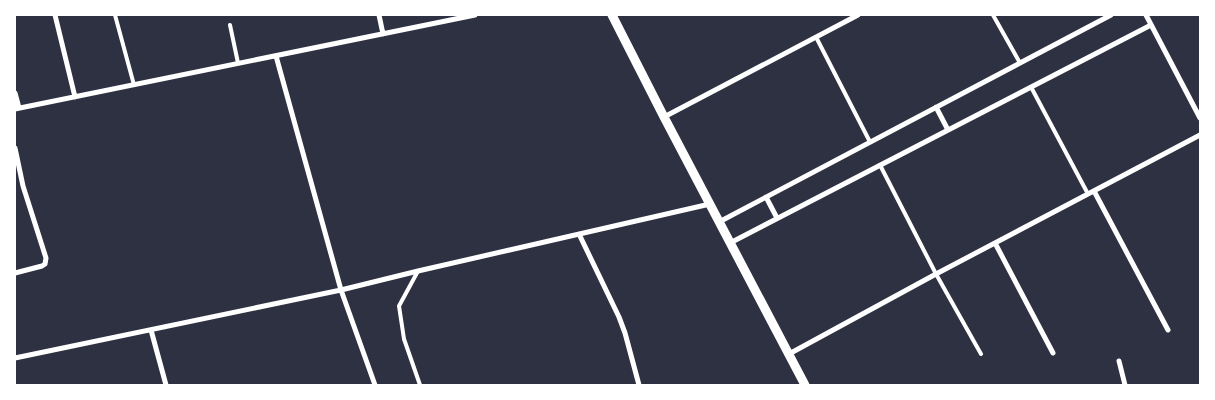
<svg xmlns="http://www.w3.org/2000/svg" width="1215" height="400" font-family="Literata,serif">
	<style>
		.lines { fill: none; stroke-linecap: round; stroke-linejoin: round }
		.service { stroke: #fff; stroke-width: 4 }
		.minor { stroke: #fff; stroke-width: 5 }
		.tertiary { stroke: #fff; stroke-width: 9 }
	</style>
	<rect width="100%" height="100%" fill="#2d3142"/>
	<g class="lines">
		<path class="service" d="M115,15L134,85
			M993,15L1020,63
			M230,25L238,63
			M816,37L870,142
			M1031,87L1088,194
			M880,165L936,274L981,354
			M418,271L399,306L404,339L420,385"/>
		<path class="minor" d="M55,15L75,97
			M379,15L383,34
			M1146,15L1200,118
			M276,56L341,290L375,385
			M15,93L19,108
			M936,107L948,130
			M15,109L475,15
			M664,117L858,15
			M15,148L23,186L46,258L45,264L42,266L15,273
			M1094,191L1168,330
			M766,197L777,218
			M719,222L1111,15
			M579,234L619,317L625,333L639,385
			M730,243L1151,25
			M995,243L1053,353
			M151,330L166,385
			M789,354L936,274L1200,135
			M15,358L341,290L418,271L710,204
			M1119,361L1125,385"/>
		<path class="tertiary" d="M612,15L664,117L805,385"/>
	</g>
	<rect width="1215" height="400" fill="none" stroke="#ffffff" stroke-width="32"/>
</svg>
